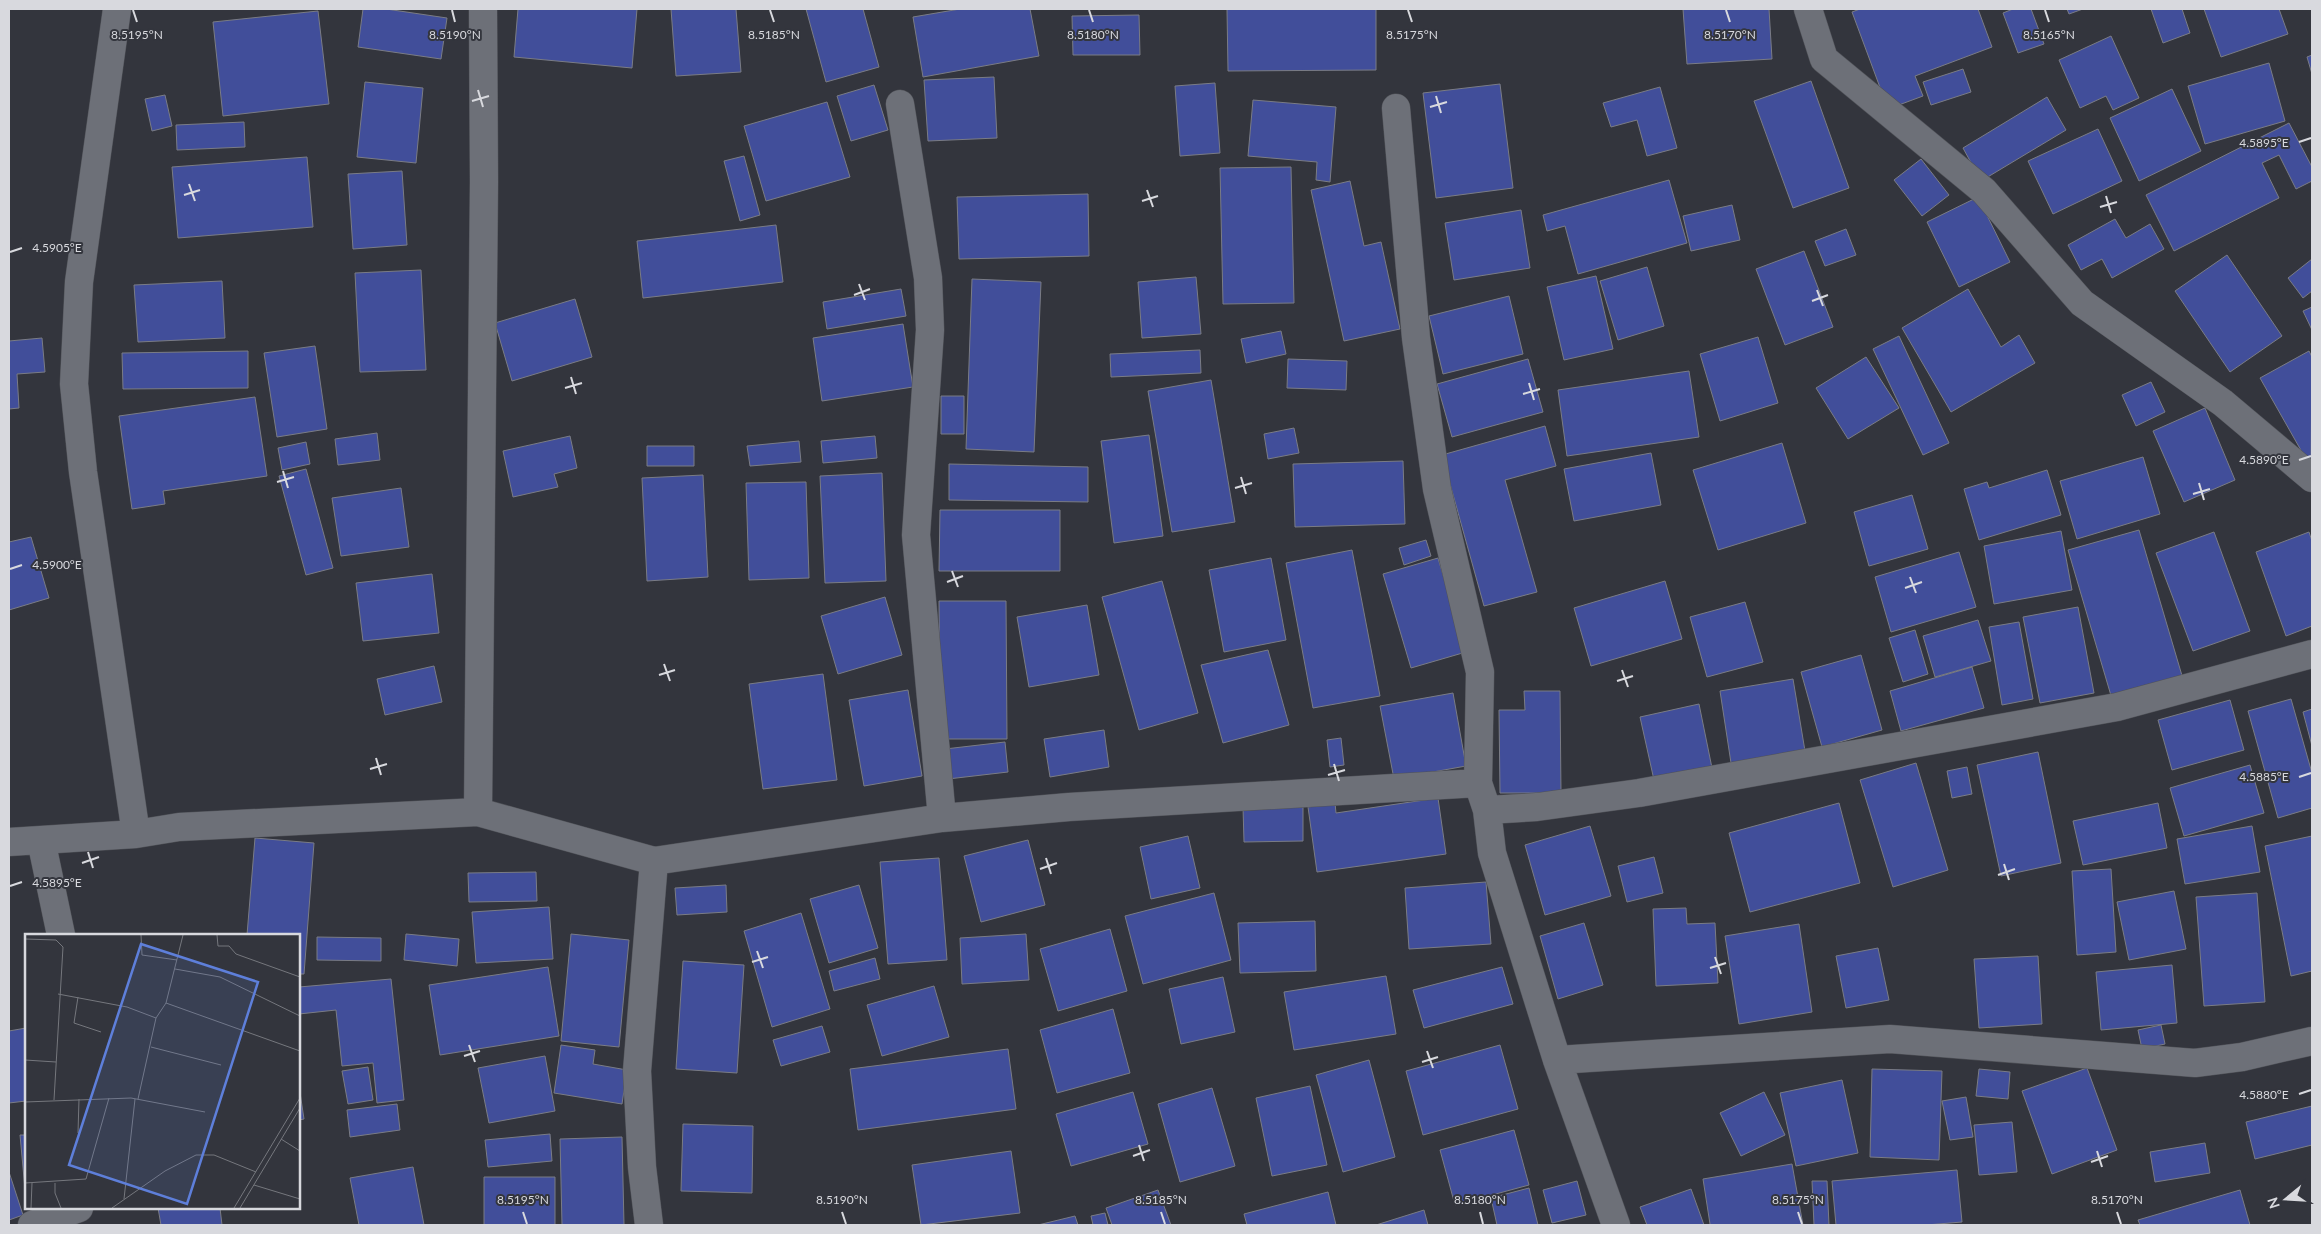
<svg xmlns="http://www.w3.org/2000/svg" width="2321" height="1234" font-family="Lato,sans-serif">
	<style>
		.building { fill: #414e9a; stroke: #7a7c85 }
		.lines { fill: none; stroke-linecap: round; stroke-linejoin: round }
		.street-casing { stroke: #505258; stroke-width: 29 }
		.street { stroke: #6d7078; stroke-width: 28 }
		.ticks { fill: none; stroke: #d8d9de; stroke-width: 2 }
		.inset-road { fill: none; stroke: #75777d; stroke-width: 1 }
		.view { fill: #5e7fda; fill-opacity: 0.15; stroke: #5e7fda; stroke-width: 2.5 }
		.inset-edge { fill: none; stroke: #d8d9de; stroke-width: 2.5 }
		.ticks-label { font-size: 12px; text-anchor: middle; fill: #d8d9de; stroke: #33353d; stroke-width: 4; stroke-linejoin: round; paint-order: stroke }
	</style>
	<rect width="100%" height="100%" fill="#33353d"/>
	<path class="building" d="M363,9H386L447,18L441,59L358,47Z
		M518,9H637L632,68L514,57Z
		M671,9H736L741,72L676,76Z
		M806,9H863L879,67L826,82Z
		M960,9H1030L1039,56L923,77L913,17Z
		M1227,9H1376V70L1228,71Z
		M1683,9H1769L1772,59L1687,64Z
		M1860,9H1978L1992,47L1915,76L1923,96L1888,109L1852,12Z
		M2013,9H2031L2044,44L2018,53L2003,13Z
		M2067,9H2083L2069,14Z
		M2151,9H2182L2190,33L2163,43Z
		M2204,9H2279L2288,34L2221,57Z
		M318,11L329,104L223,116L213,22Z
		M1139,15L1140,55H1073L1072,16Z
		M2111,36L2139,98L2113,110L2106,96L2080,108L2059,60Z
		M2312,55V74L2307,57Z
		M2269,63L2285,121L2205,144L2188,86Z
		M1963,69L1971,92L1931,105L1923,82Z
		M994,77L997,138L928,141L924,80Z
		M1811,81L1849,188L1793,208L1754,101Z
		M365,82L423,88L416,163L357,157Z
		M1215,83L1220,153L1180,156L1175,86Z
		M1500,84L1513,188L1436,198L1423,93Z
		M874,85L888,130L851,141L837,96Z
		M1660,87L1677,148L1647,156L1637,120L1611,127L1603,103Z
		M2172,89L2201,151L2139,181L2110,118Z
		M165,95L172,126L152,131L145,99Z
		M2047,97L2066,130L1981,181L1963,148Z
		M1253,100L1336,107L1330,182L1316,180L1317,162L1248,156Z
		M827,102L850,177L766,201L744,126Z
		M244,122L245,147L177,150L176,125Z
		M2289,123L2312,167V181L2296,189L2279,155L2262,163L2279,198L2174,251L2146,195Z
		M2098,129L2122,181L2053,214L2028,161Z
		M744,156L760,215L740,221L724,161Z
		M307,157L313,227L178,238L172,167Z
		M1921,159L1949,195L1922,216L1894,180Z
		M1291,167L1294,303L1223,304L1220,168Z
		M402,171L407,245L353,249L348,174Z
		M1669,180L1687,243L1578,274L1565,226L1547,231L1543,215Z
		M1350,181L1364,246L1381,242L1400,329L1344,341L1311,190Z
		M1088,194L1089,256L959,259L957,197Z
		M1978,197L2010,262L1959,287L1927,222Z
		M1732,205L1740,240L1691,251L1683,216Z
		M1521,210L1530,268L1454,280L1445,223Z
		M2115,219L2126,238L2150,224L2164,249L2112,278L2102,259L2081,270L2068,245Z
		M776,225L783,282L643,298L637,241Z
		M1846,229L1856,255L1825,266L1815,241Z
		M1804,251L1833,327L1785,345L1756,269Z
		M2227,255L2282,336L2230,372L2175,291Z
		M2312,259V291L2303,298L2288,278Z
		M1647,267L1664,326L1618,340L1600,281Z
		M421,270L426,370L360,372L355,273Z
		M1596,276L1613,349L1564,360L1547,287Z
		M1196,277L1201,334L1142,338L1138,282Z
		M972,279L1041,282L1034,452L966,449Z
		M222,281L225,338L138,342L134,285Z
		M901,289L906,316L827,329L823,302Z
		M1968,289L2001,347L2019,335L2035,363L1951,412L1902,328Z
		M1509,296L1523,354L1443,374L1429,316Z
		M575,299L592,357L512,381L495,323Z
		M2312,307V330L2303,311Z
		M903,324L913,387L822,401L813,338Z
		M1281,331L1286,354L1246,363L1241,339Z
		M1899,336L1949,443L1923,455L1873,349Z
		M1758,337L1778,403L1720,421L1700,354Z
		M42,338L45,372L17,374L19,408L9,409V341Z
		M315,346L327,429L277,437L264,353Z
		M1200,350L1201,373L1111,377L1110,354Z
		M248,351V388L123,389L122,353Z
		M2309,351L2312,357L2311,468L2260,378Z
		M1866,357L1899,408L1848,439L1816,388Z
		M1288,359L1347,361L1346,390L1287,388Z
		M1528,359L1543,412L1452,437L1437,384Z
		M1689,371L1699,437L1567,456L1558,390Z
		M1211,380L1235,522L1172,532L1148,391Z
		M2151,382L2165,412L2136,426L2122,395Z
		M941,396H964V434H941Z
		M255,397L267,476L163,491L165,504L132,509L119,416Z
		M2205,408L2235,480L2184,502L2153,431Z
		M1545,426L1556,466L1505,480L1537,592L1484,606L1442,455Z
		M1294,428L1299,453L1268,459L1264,434Z
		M377,433L380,460L338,465L335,439Z
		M1149,435L1163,536L1114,543L1101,441Z
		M570,436L577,468L554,474L558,487L513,497L503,451Z
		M875,436L877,458L823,463L821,441Z
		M799,441L801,462L750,466L747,446Z
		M306,442L310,464L282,470L278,448Z
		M1782,443L1806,523L1718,550L1693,470Z
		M647,446H694V466H647Z
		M1651,453L1661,505L1574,521L1564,469Z
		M2143,457L2160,514L2077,539L2060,481Z
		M1403,461L1405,524L1295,527L1293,464Z
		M949,464L1088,467V502L949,500Z
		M306,469L333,568L306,575L279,476Z
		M2047,470L2061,515L1979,540L1964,489L1987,482L1989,488Z
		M882,473L886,581L825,583L820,476Z
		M703,475L708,577L647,581L642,478Z
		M806,482L809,578L749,580L746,483Z
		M401,488L409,547L341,556L332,498Z
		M1912,495L1928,549L1869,566L1854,512Z
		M940,510H1060V571H939Z
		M2139,530L2183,679L2112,699L2068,550Z
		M2061,531L2072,590L1994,604L1984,546Z
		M2214,532L2250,631L2193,651L2156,553Z
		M2309,532L2312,541V626L2286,636L2256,552Z
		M31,537L49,598L9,610V542Z
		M1426,540L1431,556L1404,565L1399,548Z
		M1352,550L1380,696L1313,708L1286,563Z
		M1959,552L1976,607L1891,632L1875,577Z
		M1271,558L1286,640L1224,652L1209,570Z
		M1438,558L1466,652L1411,668L1383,574Z
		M432,574L439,633L363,641L356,583Z
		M1162,581L1198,713L1139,730L1102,597Z
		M1665,581L1682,639L1591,666L1574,608Z
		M885,597L902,655L838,674L821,616Z
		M939,601H1006L1007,739H940Z
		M1745,602L1763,662L1707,677L1690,617Z
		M1087,605L1099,675L1029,687L1017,617Z
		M2078,607L2094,693L2040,703L2023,617Z
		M1978,620L1991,661L1935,677L1923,636Z
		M2019,622L2033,699L2002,705L1989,627Z
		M1915,630L1928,674L1903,682L1889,638Z
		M1268,650L1289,725L1223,743L1201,665Z
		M1861,655L1882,730L1822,747L1801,672Z
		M434,666L442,702L385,715L377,679Z
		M1972,667L1984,708L1901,731L1890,691Z
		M823,674L837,780L763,789L749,684Z
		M1793,679L1805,751L1731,763L1720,691Z
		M908,690L922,776L864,786L849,700Z
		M1524,691H1560L1561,793H1500L1499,710H1525Z
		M1453,693L1466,766L1394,779L1380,706Z
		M2291,699L2312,773V808L2278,818L2248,711Z
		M2230,700L2244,750L2172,770L2158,720Z
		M1699,704L1712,768L1654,780L1640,717Z
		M2312,709V746L2303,712Z
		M1104,730L1109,767L1050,777L1044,739Z
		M1341,738L1344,765L1330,767L1327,740Z
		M1005,742L1008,772L948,779L945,749Z
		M2038,752L2061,863L2001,876L1977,765Z
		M1916,763L1948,870L1893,887L1860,780Z
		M2250,765L2264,813L2184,836L2170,788Z
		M1967,767L1972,794L1952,798L1947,771Z
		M1438,798L1446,854L1317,872L1308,807L1335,803L1336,813Z
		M1839,803L1860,883L1750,912L1729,833Z
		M2158,803L2167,848L2083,865L2073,821Z
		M1303,806V841L1244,842L1243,807Z
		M1590,826L1611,896L1545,915L1525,845Z
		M2252,826L2260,872L2185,884L2177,839Z
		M1188,836L1200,888L1151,899L1140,847Z
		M2312,836V971L2291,976L2265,846Z
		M255,838L314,843L304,974H299V935H247Z
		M1028,840L1045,905L981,922L964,856Z
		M1654,857L1663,893L1627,902L1618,866Z
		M939,858L947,960L888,964L880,862Z
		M2111,869L2116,952L2077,955L2072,871Z
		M536,872L537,901L469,902L468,873Z
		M1486,882L1491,944L1409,949L1405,888Z
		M726,885L727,912L677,915L675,888Z
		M859,885L878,948L829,963L810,899Z
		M2174,891L2186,949L2129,960L2117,902Z
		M1214,893L1231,960L1143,984L1125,916Z
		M2257,893L2265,1002L2204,1006L2196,897Z
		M549,907L553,959L476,963L472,912Z
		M1686,908L1687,924L1715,923L1718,983L1656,986L1653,909Z
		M801,913L830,1009L772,1027L744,931Z
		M1315,921L1316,971L1240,973L1238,923Z
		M1584,923L1603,985L1558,999L1540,936Z
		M1799,924L1812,1012L1739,1024L1725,936Z
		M1110,929L1127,991L1058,1011L1040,949Z
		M406,934L459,939L457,966L404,960Z
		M571,934L629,940L619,1047L561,1041Z
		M1026,934L1029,980L962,984L960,938Z
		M317,937L381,938V961L317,960Z
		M1878,948L1889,1000L1846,1008L1836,956Z
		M2038,956L2042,1024L1979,1028L1974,959Z
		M875,958L880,979L834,991L829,971Z
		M683,961L744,965L737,1073L676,1069Z
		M2172,965L2177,1023L2101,1030L2096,972Z
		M548,967L559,1036L440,1055L429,985Z
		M1502,967L1513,1004L1424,1028L1413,990Z
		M1386,976L1396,1034L1294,1050L1284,992Z
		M1223,977L1235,1032L1181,1044L1169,989Z
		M391,979L404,1100L377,1103L373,1063L342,1066L336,1010L299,1014V987Z
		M934,986L949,1037L882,1056L867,1005Z
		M1113,1009L1130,1073L1057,1093L1040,1030Z
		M2161,1025L2165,1044L2142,1049L2138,1030Z
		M822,1026L830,1052L781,1066L773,1040Z
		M26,1028V1101L9,1103V1031Z
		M561,1045L595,1050L593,1064L627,1070L622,1104L554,1093Z
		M1500,1045L1518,1109L1423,1135L1406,1071Z
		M1008,1049L1016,1109L858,1130L850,1069Z
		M545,1056L555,1111L489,1123L478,1068Z
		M1369,1060L1395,1157L1343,1172L1316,1075Z
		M368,1067L373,1100L348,1104L342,1071Z
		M2087,1068L2117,1150L2052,1174L2022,1091Z
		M1872,1069L1942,1071L1939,1160L1870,1157Z
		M1979,1069L2010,1072L2008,1099L1976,1096Z
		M1842,1080L1858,1153L1796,1166L1780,1093Z
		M299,1086L304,1119L299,1120Z
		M1310,1086L1327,1165L1272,1176L1256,1098Z
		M1212,1088L1235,1166L1180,1182L1158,1104Z
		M1133,1092L1148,1144L1071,1166L1056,1114Z
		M1764,1092L1785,1135L1741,1156L1720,1113Z
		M1966,1097L1973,1137L1950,1140L1942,1101Z
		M397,1104L400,1130L350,1137L347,1110Z
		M2312,1106V1145L2255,1159L2246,1122Z
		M2012,1122L2017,1172L1979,1175L1974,1125Z
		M683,1124L753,1126L752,1193L681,1191Z
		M1514,1130L1529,1185L1455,1205L1440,1150Z
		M550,1134L552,1161L488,1167L485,1140Z
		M20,1135H26V1200Z
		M622,1137L624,1225H562L560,1139Z
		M2205,1143L2210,1173L2155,1182L2150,1152Z
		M1011,1151L1020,1213L921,1225L912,1165Z
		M1792,1164L1803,1225H1709L1710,1224L1703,1179Z
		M413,1167L424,1225H359L350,1178Z
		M1957,1170L1962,1222L1926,1225H1836L1832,1181Z
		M9,1172L23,1215L9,1220Z
		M484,1177H555V1225H484Z
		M1577,1181L1586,1215L1552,1223L1543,1190Z
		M1812,1181H1827L1829,1225H1814Z
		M1529,1188L1538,1225H1497L1491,1198Z
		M1691,1189L1704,1225H1647L1640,1207Z
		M1158,1190L1171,1225H1112L1106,1208Z
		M2240,1190L2250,1225H2140L2138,1220Z
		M1328,1192L1336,1225H1247L1244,1214Z
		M158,1208H220L222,1225H161Z
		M1424,1210L1428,1225H1376Z
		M1105,1213L1108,1225H1093L1091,1216Z
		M1075,1216L1078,1225H1038Z"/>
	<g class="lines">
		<g class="street-casing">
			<path id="street" d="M117,9L79,282L74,384L83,472L136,834
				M1808,9L1824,59L1984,191L2082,303L2223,403L2312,478
				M900,104L928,278L930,330L916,535L942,818
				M1396,108L1416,338L1437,489L1480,672L1478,783L1487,810L1492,853L1557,1060L1616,1225
				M1487,810L1537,807L1639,793L2117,707L2312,654
				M478,812L484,182L483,9
				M41,840L61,935
				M9,842L136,834L179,827L478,812L654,861L942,818L1069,807L1478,783
				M1557,1060L1890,1039L2195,1063L2242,1057L2312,1041
				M32,1225L79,1208
				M649,1225L642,1167L637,1071L654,861"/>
		</g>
		<use href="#street" class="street"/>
	</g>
	<path class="ticks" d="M133,10L137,22M452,10L455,22M770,10L774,22M1089,10L1093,22M1408,10L1412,22M1726,10L1730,22M2045,10L2049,22M478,90L483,107M1436,96L1441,113M472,101L489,96M1430,107L1447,102M2299,142L2311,138M189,184L195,201M1147,190L1153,207M184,195L200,190M2106,196L2111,213M1142,201L1158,196M2100,207L2117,202M10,252L22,248M859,284L865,300M1817,290L1823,306M854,295L870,289M1812,301L1828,295M571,377L576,394M1529,383L1534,400M565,388L582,383M1523,394L1540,389M2299,460L2311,456M283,471L288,488M1241,477L1246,494M277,482L294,477M2199,483L2204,500M1235,488L1252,483M2193,494L2210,489M10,569L22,565M952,571L958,587M1910,577L1916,593M947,582L963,576M1905,588L1922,582M664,664L670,681M1622,670L1628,687M659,675L675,670M1617,681L1633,676M376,758L381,775M1334,764L1339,781M370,769L387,764M1328,775L1345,770M2299,777L2311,773M88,852L93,868M1046,858L1051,874M82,863L99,857M2004,864L2009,880M1040,869L1057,863M1998,875L2015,869M10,886L22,882M757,951L763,968M1715,957L1721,974M752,962L768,957M1710,968L1726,963M469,1045L475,1062M1427,1051L1433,1068M464,1056L480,1051M1422,1062L1438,1057M2299,1094L2311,1090M1139,1145L1144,1161M2097,1151L2102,1167M1133,1156L1150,1150M2091,1162L2108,1156M523,1212L527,1224M842,1212L846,1224M1161,1212L1165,1224M1480,1212L1483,1224M1798,1212L1802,1224M2117,1212L2121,1224"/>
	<g transform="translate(25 934)">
		<rect width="275" height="275" fill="#33353d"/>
		<path class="inset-road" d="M116,1L117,21L152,26M192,1L193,12H204L211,20L275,43M0,5L31,6L38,13L29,166M150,35L195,43L275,82M33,60L102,73L131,84M53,63L49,89L76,98M141,69L275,117M126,113L196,131M0,126L31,128M113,165L131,84L141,69L158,1M0,168L106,164L180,178M53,199L54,165M256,205L275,217M0,249L61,245L84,164M30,249V259L36,274M229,251L275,265M99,265L110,165M6,274L7,249M87,274L140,237L171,221H189L231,238M209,274L275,164M215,274L275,174"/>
		<path class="view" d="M116,10L233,48L162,270L44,231Z"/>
		<rect width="275" height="275" class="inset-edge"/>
	</g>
	<g class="ticks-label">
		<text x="137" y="39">8.5195°N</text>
		<text x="455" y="39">8.5190°N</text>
		<text x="774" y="39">8.5185°N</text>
		<text x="1093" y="39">8.5180°N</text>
		<text x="1412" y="39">8.5175°N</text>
		<text x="1730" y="39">8.5170°N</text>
		<text x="2049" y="39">8.5165°N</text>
		<text x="2264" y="147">4.5895°E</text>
		<text x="57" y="252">4.5905°E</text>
		<text x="2264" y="464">4.5890°E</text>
		<text x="57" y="569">4.5900°E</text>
		<text x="2264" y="781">4.5885°E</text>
		<text x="57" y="887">4.5895°E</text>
		<text x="2264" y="1099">4.5880°E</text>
		<text x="523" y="1204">8.5195°N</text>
		<text x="842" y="1204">8.5190°N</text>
		<text x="1161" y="1204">8.5185°N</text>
		<text x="1480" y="1204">8.5180°N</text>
		<text x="1798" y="1204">8.5175°N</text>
		<text x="2117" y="1204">8.5170°N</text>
	</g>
	<rect width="2321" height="1234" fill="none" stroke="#d8d9de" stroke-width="20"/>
	<g transform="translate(2286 1199) rotate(252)" stroke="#33353d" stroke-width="4" paint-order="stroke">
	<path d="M0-4L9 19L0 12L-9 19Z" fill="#d8d9de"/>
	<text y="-8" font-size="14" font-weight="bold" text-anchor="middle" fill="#d8d9de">N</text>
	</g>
</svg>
